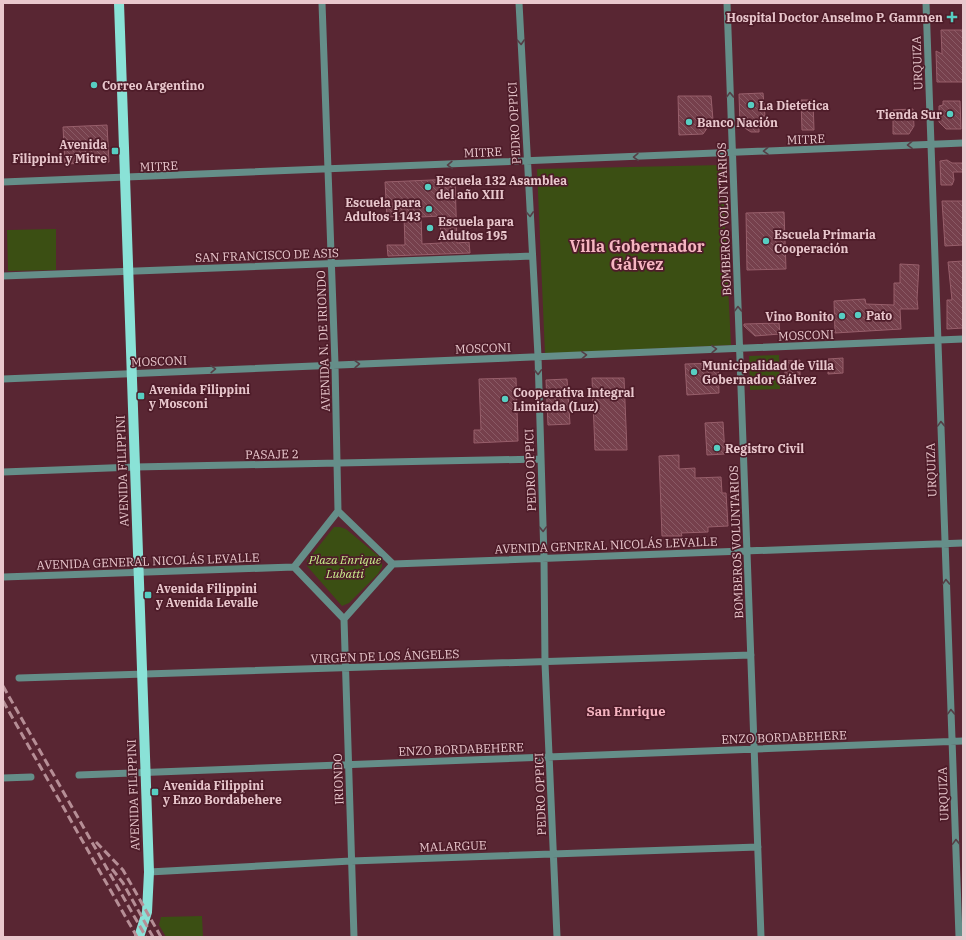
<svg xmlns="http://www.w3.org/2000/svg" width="966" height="940" font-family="'IBM Plex Serif',serif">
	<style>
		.park { fill: #3b4f13 }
		.building { fill: url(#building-back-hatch); stroke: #985f6b; fill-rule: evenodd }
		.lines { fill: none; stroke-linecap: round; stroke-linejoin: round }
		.minor { stroke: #658e89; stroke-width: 7 }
		.major { stroke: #8ae2d7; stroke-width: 10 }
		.rail { stroke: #b68e96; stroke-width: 3; stroke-dasharray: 8 4; stroke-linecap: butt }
		.oneway { stroke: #553e46 }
		.poi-dot { fill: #57cec2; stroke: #4e1c29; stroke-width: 1.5 }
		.labels { text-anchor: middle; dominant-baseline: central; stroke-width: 3.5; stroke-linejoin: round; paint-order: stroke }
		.poi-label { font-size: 12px; font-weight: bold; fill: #e9c7cd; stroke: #4e1c29; text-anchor: start }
		.street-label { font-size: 12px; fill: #e9c7cd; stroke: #4e1c29 }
		.park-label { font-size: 12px; font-style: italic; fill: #c9ef8c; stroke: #4e1c29 }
		.neighbourhood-label { font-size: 13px; font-weight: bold; fill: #f6b5c1; stroke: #4e1c29 }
		.district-label { font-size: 16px; font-weight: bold; fill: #f6b5c1; stroke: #4e1c29 }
	</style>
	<defs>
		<pattern id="building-back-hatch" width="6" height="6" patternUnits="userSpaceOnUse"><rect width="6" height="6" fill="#76404c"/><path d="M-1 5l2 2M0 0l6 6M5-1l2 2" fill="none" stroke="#8a5a65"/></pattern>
	</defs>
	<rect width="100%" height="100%" fill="#592633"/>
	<path class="park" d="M722,165L731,345L545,354L537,169Z
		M56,229V270L8,271L7,230Z
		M779,355L780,389L750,390L749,356Z
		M334,527H340L346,529L382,559V567L378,574L349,603L342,606L307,566V561Z
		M202,916L203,937H166L159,925L161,917Z"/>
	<path class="building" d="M941,30H963V82H937L936,51L942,54Z
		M763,93L765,116L759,117V132H751L740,125L739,94Z
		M678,96H711L713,120L703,134L679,135Z
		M801,100H813L814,130H802Z
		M943,101H960L961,129H946L939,122V106L943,105Z
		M913,109L914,126L909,134H893V110Z
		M107,125L109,162L65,164L63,127Z
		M947,160L952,163H963V172H953L954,180L952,185H941L940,161Z
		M455,179L457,243L469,242L470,253L388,256L387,245H405L404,216L387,217L385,182ZM440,216L441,243L422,244L421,217Z
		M942,201H963V245L945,246Z
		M784,212L786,269L747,270L746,213Z
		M963,261V328L947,329V300H952L948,262Z
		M900,264L919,265L917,299L918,309H900L901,329L835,333L834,301L865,299L866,304L894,305V283H900Z
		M779,323L780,334L755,336L744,326V324Z
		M843,358V373L828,374V359Z
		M800,360V378H785V361Z
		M718,363L719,393L687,395L685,364Z
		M516,378L518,441L474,443V430H481L479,379Z
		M592,378H624L627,450H595Z
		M567,379L570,424L548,425L546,380Z
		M723,422L725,454L707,455L705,423Z
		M679,455V469L695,468V478L721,477L722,493H726L728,526L708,527V532L681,533L682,536H662L659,456Z"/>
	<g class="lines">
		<path class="minor" d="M322,3L335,364L338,511
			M519,3L538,356L544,558L545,663L557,937
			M727,3L761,937
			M926,3L959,937
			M3,182L963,143
			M3,276L532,256
			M3,379L963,339
			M3,472L135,467L541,459
			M338,511L393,564L344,619L294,567Z
			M393,564L963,543
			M3,577L294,567
			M344,619L354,937
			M19,678L751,655
			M79,775L963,741
			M3,778L31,777
			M149,872L351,861L758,847"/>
		<path class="major" d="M119,3L149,872L147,912L139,937"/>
		<path class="rail" d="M3,686L146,937
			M3,701L137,937
			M96,842L123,870L161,937
			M112,869L123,883L153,937"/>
	</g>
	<defs><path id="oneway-chevron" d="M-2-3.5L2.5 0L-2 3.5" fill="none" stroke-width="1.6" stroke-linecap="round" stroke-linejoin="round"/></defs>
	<g class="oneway">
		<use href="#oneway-chevron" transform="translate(521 42) rotate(87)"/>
		<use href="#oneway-chevron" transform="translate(730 95) rotate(-92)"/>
		<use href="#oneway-chevron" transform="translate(910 145) rotate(178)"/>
		<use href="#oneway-chevron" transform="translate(766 151) rotate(178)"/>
		<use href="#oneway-chevron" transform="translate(636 157) rotate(178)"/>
		<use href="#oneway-chevron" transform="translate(450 165) rotate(178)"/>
		<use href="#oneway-chevron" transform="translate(530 214) rotate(87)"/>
		<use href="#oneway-chevron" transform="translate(738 309) rotate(-92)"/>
		<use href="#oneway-chevron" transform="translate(714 349) rotate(-2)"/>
		<use href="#oneway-chevron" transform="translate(584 355) rotate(-2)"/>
		<use href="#oneway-chevron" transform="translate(357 364) rotate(-2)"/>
		<use href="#oneway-chevron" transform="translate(213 369) rotate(-2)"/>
		<use href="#oneway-chevron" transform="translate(538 372) rotate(88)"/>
		<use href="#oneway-chevron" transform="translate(941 424) rotate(-92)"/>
		<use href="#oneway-chevron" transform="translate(543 529) rotate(88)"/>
		<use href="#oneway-chevron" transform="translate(946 582) rotate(-92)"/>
		<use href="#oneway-chevron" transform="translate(951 712) rotate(-92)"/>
		<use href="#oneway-chevron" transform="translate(956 842) rotate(-92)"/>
	</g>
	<g class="poi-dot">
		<path d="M950 11h4v4h4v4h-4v4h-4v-4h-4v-4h4z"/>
		<circle cx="94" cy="85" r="4"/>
		<circle cx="751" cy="105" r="4"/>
		<circle cx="950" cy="114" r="4"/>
		<circle cx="689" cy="122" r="4"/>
		<rect x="111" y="147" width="8" height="8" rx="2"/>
		<circle cx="428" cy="187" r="4"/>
		<circle cx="429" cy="209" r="4"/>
		<circle cx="430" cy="228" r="4"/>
		<circle cx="766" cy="241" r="4"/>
		<circle cx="858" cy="315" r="4"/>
		<circle cx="842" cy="316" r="4"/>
		<circle cx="694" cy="372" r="4"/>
		<rect x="137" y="392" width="8" height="8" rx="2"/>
		<circle cx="505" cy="399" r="4"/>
		<circle cx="717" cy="448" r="4"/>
		<rect x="144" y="591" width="8" height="8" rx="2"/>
		<rect x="151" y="788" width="8" height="8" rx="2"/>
	</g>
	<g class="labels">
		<g class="poi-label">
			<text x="943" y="17" text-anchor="end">Hospital Doctor Anselmo P. Gammen</text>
			<text x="102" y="85">Correo Argentino</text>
			<text x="759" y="105">La Dietetica</text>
			<text x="942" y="114" text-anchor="end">Tienda Sur</text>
			<text x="697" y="122">Banco Nación</text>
			<text x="107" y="144" text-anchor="end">Avenida<tspan x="107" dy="14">Filippini y Mitre</tspan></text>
			<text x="436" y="180">Escuela 132 Asamblea<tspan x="436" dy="14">del año XIII</tspan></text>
			<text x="421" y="202" text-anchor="end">Escuela para<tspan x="421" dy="14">Adultos 1143</tspan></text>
			<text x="438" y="221">Escuela para<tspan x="438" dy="14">Adultos 195</tspan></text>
			<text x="774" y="234">Escuela Primaria<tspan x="774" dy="14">Cooperación</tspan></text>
			<text x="866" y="315">Pato</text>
			<text x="834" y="316" text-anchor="end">Vino Bonito</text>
			<text x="702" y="365">Municipalidad de Villa<tspan x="702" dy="14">Gobernador Gálvez</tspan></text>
			<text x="149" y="389">Avenida Filippini<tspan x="149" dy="14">y Mosconi</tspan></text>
			<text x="513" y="392">Cooperativa Integral<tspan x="513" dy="14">Limitada (Luz)</tspan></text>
			<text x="725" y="448">Registro Civil</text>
			<text x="156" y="588">Avenida Filippini<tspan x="156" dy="14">y Avenida Levalle</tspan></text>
			<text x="163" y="785">Avenida Filippini<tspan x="163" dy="14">y Enzo Bordabehere</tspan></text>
		</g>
		<g class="street-label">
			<text transform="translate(917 63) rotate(-92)">URQUIZA</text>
			<text transform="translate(514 123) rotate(-93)">PEDRO OPPICI</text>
			<text transform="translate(806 139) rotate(-2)">MITRE</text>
			<text transform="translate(483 152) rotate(-2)">MITRE</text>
			<text transform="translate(159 166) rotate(-2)">MITRE</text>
			<text transform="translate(724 219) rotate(-92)">BOMBEROS VOLUNTARIOS</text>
			<text transform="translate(267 255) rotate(-2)">SAN FRANCISCO DE ASIS</text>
			<text transform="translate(806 335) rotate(-2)">MOSCONI</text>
			<text transform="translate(323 341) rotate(-92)">AVENIDA N. DE IRIONDO</text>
			<text transform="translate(483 348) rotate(-2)">MOSCONI</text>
			<text transform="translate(159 361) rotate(-2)">MOSCONI</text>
			<text transform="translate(272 454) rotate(-1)">PASAJE 2</text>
			<text transform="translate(530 470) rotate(-92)">PEDRO OPPICI</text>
			<text transform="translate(931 470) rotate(-92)">URQUIZA</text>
			<text transform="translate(122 471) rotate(-92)">AVENIDA FILIPPINI</text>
			<text transform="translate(736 542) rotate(-92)">BOMBEROS VOLUNTARIOS</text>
			<text transform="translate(606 545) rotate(-2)">AVENIDA GENERAL NICOLÁS LEVALLE</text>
			<text transform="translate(148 561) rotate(-2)">AVENIDA GENERAL NICOLÁS LEVALLE</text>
			<text transform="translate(385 656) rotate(-2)">VIRGEN DE LOS ÁNGELES</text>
			<text transform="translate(784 737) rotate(-2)">ENZO BORDABEHERE</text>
			<text transform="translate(461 749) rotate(-2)">ENZO BORDABEHERE</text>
			<text transform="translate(338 779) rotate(-92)">IRIONDO</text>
			<text transform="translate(540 794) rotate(-92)">PEDRO OPPICI</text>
			<text transform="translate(943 794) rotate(-92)">URQUIZA</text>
			<text transform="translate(133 795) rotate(-92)">AVENIDA FILIPPINI</text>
			<text transform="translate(453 846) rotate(-2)">MALARGUE</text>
		</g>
		<g class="park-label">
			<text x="345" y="559">Plaza Enrique<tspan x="345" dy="14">Lubatti</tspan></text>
		</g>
		<g class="neighbourhood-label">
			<text x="626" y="711">San Enrique</text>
		</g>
		<g class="district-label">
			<text x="637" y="246">Villa Gobernador<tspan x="637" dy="18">Gálvez</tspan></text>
		</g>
	</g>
	<rect width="966" height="940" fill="none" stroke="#e9c7cd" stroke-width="8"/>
</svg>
